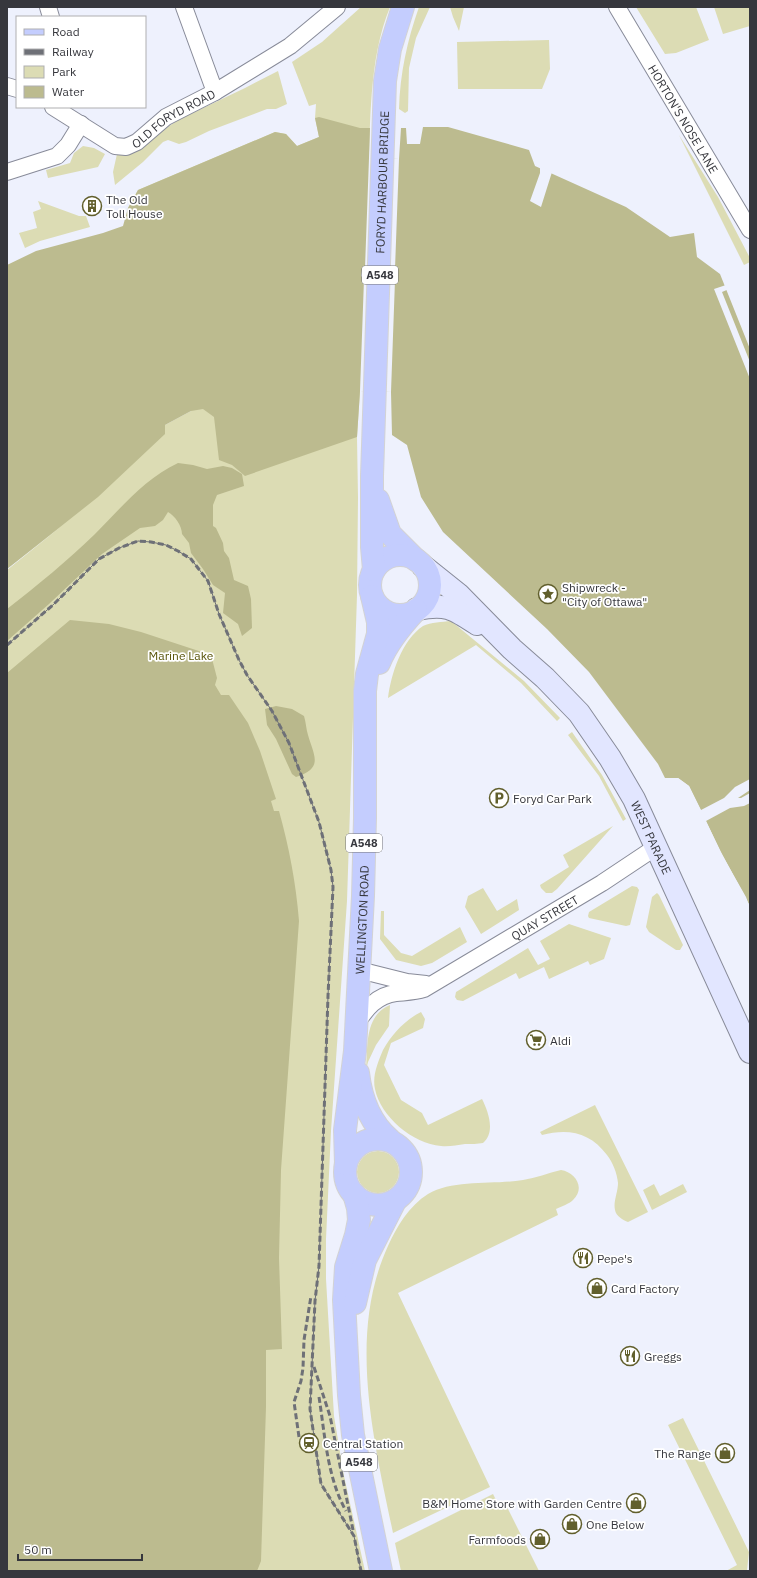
<svg xmlns="http://www.w3.org/2000/svg" width="757" height="1578" font-family="'IBM Plex Sans',sans-serif">
	<style>
		.green { fill: #dcdcb4 }
		.forest { fill: #b9b88c }
		.water { fill: #bcbb8f }
		.pier { fill: #eef1fd }
		.lines { fill: none; stroke-linecap: round; stroke-linejoin: round }
		.street-casing { stroke: #888b99; stroke-width: 18 }
		.secondary-casing { stroke: #888b99; stroke-width: 24 }
		.primary-casing { stroke: #d3d3d4; stroke-width: 24 }
		.street { stroke: #fff; stroke-width: 16 }
		.secondary { stroke: #e2e6ff; stroke-width: 22 }
		.primary { stroke: #c4cdfe; stroke-width: 22 }
		.tram { stroke: #6e7077; stroke-width: 1 }
		.rail { stroke: #6e7077; stroke-width: 3; stroke-dasharray: 6 3; stroke-linecap: butt }
		.labels { text-anchor: middle; dominant-baseline: central; stroke-width: 3.5; stroke-linejoin: round; paint-order: stroke }
		.shield { fill: #fff; stroke: #727377; stroke-width: 1 }
		.shield-label { font-size: 11px; font-weight: bold; fill: #36373d }
		.street-label { font-size: 12px; fill: #36373d; stroke: #fff }
		.poi-label { font-size: 12px; fill: #36373d; stroke: #fff; text-anchor: start }
		.park-label { font-size: 12px; fill: #585409; stroke: #fff }
	</style>
	<rect width="100%" height="100%" fill="#eef1fd"/>
	<path class="green" d="M361,7H390C368,61 371,123 368,180L128,208L138,190L275,132L286,134L297,146L319,137L315,118L316,104L309,106L292,62L322,42Z
		M419,7H430L416,38L409,68L408,111L405,113L399,109C400,74 407,41 419,7Z
		M450,7H464L459,31L453,17Z
		M636,7H696L709,40L676,53L665,54Z
		M714,7H750V26L723,34Z
		M549,40L550,69L542,89H458L457,42Z
		M278,71L287,104L276,109H267L209,131L186,142L179,144L168,140L163,142L143,162L115,185L113,172L117,154L131,152L178,120L245,88Z
		M679,135L718,197L750,258V262L744,265Z
		M83,146L94,148L105,154L98,167L48,178L46,170L70,163L74,153Z
		M38,201L79,216H86L90,227L40,241L25,248L19,233L37,228L33,212L41,209Z
		M360,391L357,437L358,498L357,595L347,901L331,1131L326,1239V1279L334,1416L344,1476L365,1571H7V570L63,525L7,569L165,425L191,411L199,392Z
		M451,621L524,681L560,718L557,721L521,683L476,645L388,698C391,674 402,640 423,626C431,622 442,622 451,621Z
		M572,732L602,775L626,819L623,821L599,776L568,735Z
		M613,826L557,889L552,893H546L541,888L540,885L569,867L563,855Z
		M632,886L637,887L639,890L630,925L626,926L589,918L588,916L589,912Z
		M483,888L497,911L517,899L519,910L481,934L465,907L468,896Z
		M657,893L659,895L683,945L680,950H676L649,932L646,927L652,897Z
		M381,911H384V935L401,953L412,956L460,927L467,942L432,963L421,966L396,960L380,939Z
		M569,924L611,938L604,959L590,965L588,961L549,979L544,967L519,979L516,973L463,1001L457,1000L455,997L456,992L528,948L538,965L550,959L540,941Z
		M390,1005L389,1026L376,1045L368,1062L366,1070C368,1047 364,1016 390,1005Z
		M421,1012L425,1019L423,1028L391,1043L384,1065L401,1100L422,1113L428,1125L482,1099C488,1111 496,1132 483,1143C478,1144 471,1144 465,1144C457,1145 449,1147 441,1146C413,1144 380,1116 375,1089C372,1076 378,1062 383,1050C392,1034 405,1020 421,1012Z
		M595,1105L648,1212L628,1222C623,1220 616,1216 615,1210C613,1202 618,1192 618,1183C617,1173 613,1163 607,1155C590,1132 568,1128 542,1135L540,1132Z
		M357 1172a21 21 0 1 1 42 0a21 21 0 1 1-42 0Z
		M561,1170C575,1172 586,1188 573,1200C569,1204 562,1206 556,1209L558,1215L398,1293L490,1487L393,1533C374,1441 347,1335 388,1246C397,1226 409,1206 428,1194C454,1179 494,1185 523,1180C536,1178 548,1173 561,1170Z
		M654,1184L660,1196L683,1184L687,1192L652,1210L643,1190Z
		M683,1418L749,1552L747,1570L746,1571H726L737,1565L668,1425Z
		M493,1494L501,1510L507,1507L539,1571H401L395,1543Z"/>
	<path class="forest" d="M178,463L193,465L207,469L223,466L232,468L242,474L244,486L217,495L213,505V526L216,528L223,543L224,551L229,558L234,580L248,586L251,599L252,628L242,636L238,624L223,613L225,593L213,585L203,569L191,553L189,543L182,534C182,526 175,516 168,512L163,520L155,526L140,528L102,554L49,604L7,641V609C38,585 67,561 95,534C121,508 144,479 178,463Z
		M276,706L292,709L304,716C306,722 306,729 308,735C314,756 324,768 296,777L292,774L276,739L267,725L265,709Z"/>
	<path class="water" d="M319,117L360,128H370L369,158L399,159L401,128H406L407,144H420L423,127H448L529,150L535,166L626,207L670,237L694,233L697,257L720,274L750,349V906L721,852L689,786L678,778H665L658,764L589,672L547,629L443,532L421,497L407,445L392,435L391,392L360,391L357,437L245,476L232,465L219,460L214,417L203,409L191,411L165,425V434L98,497L7,569V265L36,251L103,233L123,226L128,208L138,190L275,132L286,134L297,146L319,137L315,118Z
		M70,620L109,624L141,632L211,655L217,678L215,685L221,695H229L248,723L260,751L276,799L271,801L274,811H279C289,847 296,883 299,921L281,1170L279,1258L282,1349L266,1350V1407L261,1561L257,1571H7V673Z"/>
	<path class="pier" d="M369,158L399,159L395,269L398,271V277L395,280L391,392L360,391L364,279L361,276L362,270L365,268Z
		M540,166L552,172L541,207L530,201L540,173Z
		M726,285L729,289L722,292L750,362V379L714,289Z
		M665,778H678L689,786L701,810L724,798L735,787L750,779V790L738,798H741L750,793V803L744,806L730,808L706,821L721,853L746,897L750,908L719,853L688,787L678,780H666Z"/>
	<g class="lines">
		<g class="street-casing">
			<g id="street">
				<path d="M48,7L51,17"/>
				<path d="M184,7L215,92"/>
				<path id="s1" d="M617,7L750,230"/>
				<path d="M7,86L17,89"/>
				<path id="s2" d="M53,107L115,146L126,147L137,142L166,117L215,92L290,46L337,7"/>
				<path d="M7,172L57,156L68,145L81,124"/>
				<path d="M359,970L407,982L426,984"/>
				<path id="s3" d="M356,1024C366,1009 377,995 396,993C406,992 415,992 424,989L602,883L656,847"/>
			</g>
		</g>
		<g class="secondary-casing">
			<g id="secondary">
				<path id="s4" d="M423,566L458,594L512,649L545,678L579,713L610,758L634,799L750,1052"/>
				<path d="M417,609C446,603 453,608 477,624"/>
			</g>
		</g>
		<g class="primary-casing">
			<g id="primary">
				<path d="M378,500L390,534L416,560"/>
				<circle cx="400" cy="585" r="30"/>
				<path id="s5" d="M374,570L372,547V476L385,81L390,49L403,7"/>
				<path d="M379,663C387,643 401,626 416,610"/>
				<path d="M358,1073C361,1099 370,1123 390,1140"/>
				<circle cx="378" cy="1172" r="33"/>
				<path id="s6" d="M346,1164L345,1130L355,1051L363,896L365,818V691L367,674L378,634V622L372,596"/>
				<path d="M354,1194L358,1208L359,1220L356,1235L346,1267L344,1300L349,1395L353,1435L381,1571"/>
				<path d="M355,1303L365,1260L395,1201"/>
			</g>
		</g>
		<use href="#street" class="street"/>
		<use href="#secondary" class="secondary"/>
		<use href="#primary" class="primary"/>
		<path class="tram" d="M7,645L54,604L99,559L119,548L138,541L151,542L166,545L178,551L191,559L208,581L219,614L239,660L247,675L272,711L289,743L319,822L331,870L333,887L328,996L319,1266L315,1301L310,1409L321,1484L354,1536L361,1571"/>
		<path class="rail" d="M7,645L54,604L99,559L119,548L138,541L151,542L166,545L178,551L191,559L208,581L219,614L239,660L247,675L272,711L289,743L319,822L331,870L333,887L328,996L319,1266L315,1301L310,1409L321,1484L354,1536L361,1571
			M314,1367L330,1416L353,1530
			M319,1397C325,1435 327,1477 346,1511
			M299,1437L294,1402L301,1381L303,1368L304,1340L311,1296"/>
	</g>
	<defs>
		<g id="building-ring" transform="scale(1)"><circle r="9.5" fill="#fff" stroke="#615f2c" stroke-width="1.5"/><path d="M-4-6H4V6H1V3H-1V6H-4ZM-2.5-4.3h1.7v1.8h-1.7ZM.8-4.3h1.7v1.8H.8ZM-2.5-1h1.7V.8h-1.7ZM.8-1h1.7V.8H.8Z" fill="#615f2c"/></g>
		<g id="sight-ring" transform="scale(1)"><circle r="9.5" fill="#fff" stroke="#615f2c" stroke-width="1.5"/><path d="M0-6L1.8-2.2L6-1.7L2.9 1.2L3.7 5.4L0 3.3L-3.7 5.4L-2.9 1.2L-6-1.7L-1.8-2.2Z" fill="#615f2c"/></g>
		<g id="parking-ring" transform="scale(1)"><circle r="9.5" fill="#fff" stroke="#615f2c" stroke-width="1.5"/><path d="M-3.5-5.5H1a3.5 3.5 0 0 1 0 7H-1V5.5H-3.5ZM-1-3.4V-.6H.8a1.4 1.4 0 0 0 0-2.8Z" fill="#615f2c"/></g>
		<g id="supermarket-ring" transform="scale(1)"><circle r="9.5" fill="#fff" stroke="#615f2c" stroke-width="1.5"/><path d="M-6-5.5h2.5l.6 2H6L4.5 2H-2.5L-4.4-4H-6ZM-1.5 3.2a1.3 1.3 0 1 0 .1 0ZM3 3.2a1.3 1.3 0 1 0 .1 0Z" fill="#615f2c"/></g>
		<g id="restaurant-ring" transform="scale(1)"><circle r="9.5" fill="#fff" stroke="#615f2c" stroke-width="1.5"/><path d="M-5-6h1v4h1v-4h1v4h1v-4h1v5L-1.5 .5V6h-2V.5L-5-1ZM5-6V6H3V1.5H1.5Q1.5-4 5-6Z" fill="#615f2c"/></g>
		<g id="shop-ring" transform="scale(1)"><circle r="9.5" fill="#fff" stroke="#615f2c" stroke-width="1.5"/><path d="M-5-2.5h2.3a2.7 3.5 0 0 1 5.4 0H5L5.5 6h-11ZM-1.5-2.5h3a1.5 2.3 0 0 0-3 0Z" fill="#615f2c"/></g>
		<g id="station-ring" transform="scale(1)"><circle r="9.5" fill="#fff" stroke="#615f2c" stroke-width="1.5"/><path d="M-3-6H3Q5-6 5-4V2Q5 4 3 4L4.5 6H3L1.5 4h-3L-3 6H-4.5L-3 4Q-5 4-5 2V-4Q-5-6-3-6ZM-3.5-4v3h7v-3ZM-3.5 1v1.5H-2V1ZM2 1v1.5H3.5V1Z" fill="#615f2c"/></g>
	</defs>
	<g fill-rule="evenodd">
		<use href="#building-ring" x="92" y="206"/>
		<use href="#sight-ring" x="548" y="594"/>
		<use href="#parking-ring" x="499" y="798"/>
		<use href="#supermarket-ring" x="536" y="1040"/>
		<use href="#restaurant-ring" x="583" y="1258"/>
		<use href="#shop-ring" x="597" y="1288"/>
		<use href="#restaurant-ring" x="630" y="1356"/>
		<use href="#station-ring" x="309" y="1443"/>
		<use href="#shop-ring" x="725" y="1453"/>
		<use href="#shop-ring" x="636" y="1503"/>
		<use href="#shop-ring" x="572" y="1524"/>
		<use href="#shop-ring" x="540" y="1539"/>
	</g>
	<g class="labels">
		<g class="shield">
			<rect x="362" y="266" width="36" height="18" rx="3"/>
			<rect x="346" y="834" width="36" height="18" rx="3"/>
			<rect x="341" y="1453" width="36" height="18" rx="3"/>
		</g>
		<g class="shield-label">
			<text x="380" y="275">A548</text>
			<text x="364" y="843">A548</text>
			<text x="359" y="1462">A548</text>
		</g>
		<g class="street-label">
			<text stroke="none"><textPath href="#s2" startOffset="140">OLD FORYD ROAD</textPath></text>
			<text stroke="none"><textPath href="#s1" startOffset="130">HORTON'S NOSE LANE</textPath></text>
			<text stroke="none"><textPath href="#s5" startOffset="388">FORYD HARBOUR BRIDGE</textPath></text>
			<text stroke="none"><textPath href="#s4" startOffset="359">WEST PARADE</textPath></text>
			<text stroke="none"><textPath href="#s3" startOffset="221">QUAY STREET</textPath></text>
			<text stroke="none"><textPath href="#s6" startOffset="245">WELLINGTON ROAD</textPath></text>
		</g>
		<g class="poi-label">
			<text x="106" y="199">The Old<tspan x="106" dy="14">Toll House</tspan></text>
			<text x="562" y="587">Shipwreck -<tspan x="562" dy="14">"City of Ottawa"</tspan></text>
			<text x="513" y="798">Foryd Car Park</text>
			<text x="550" y="1040">Aldi</text>
			<text x="597" y="1258">Pepe's</text>
			<text x="611" y="1288">Card Factory</text>
			<text x="644" y="1356">Greggs</text>
			<text x="323" y="1443">Central Station</text>
			<text x="711" y="1453" text-anchor="end">The Range</text>
			<text x="622" y="1503" text-anchor="end">B&amp;M Home Store with Garden Centre</text>
			<text x="586" y="1524">One Below</text>
			<text x="526" y="1539" text-anchor="end">Farmfoods</text>
		</g>
		<g class="park-label">
			<text x="181" y="655">Marine Lake</text>
		</g>
	</g>
	<rect width="757" height="1578" fill="none" stroke="#36373d" stroke-width="16"/>
	<rect x="16" y="16" width="130" height="92" fill="#ffffff" stroke="#afafb1"/>
	<rect x="24" y="29" width="20" height="6" fill="#c4cdfe" stroke="#afafb1"/>
	<text x="52" y="36" font-size="12" fill="#36373d">Road</text>
	<rect x="24" y="49" width="20" height="6" fill="#6e7077" stroke="#afafb1"/>
	<text x="52" y="56" font-size="12" fill="#36373d">Railway</text>
	<rect x="24" y="66" width="20" height="12" fill="#dcdcb4" stroke="#afafb1"/>
	<text x="52" y="76" font-size="12" fill="#36373d">Park</text>
	<rect x="24" y="86" width="20" height="12" fill="#bcbb8f" stroke="#afafb1"/>
	<text x="52" y="96" font-size="12" fill="#36373d">Water</text>
	<path d="M18 1554v6h124v-6" fill="none" stroke="#36373d" stroke-width="2"/>
	<text x="24" y="1554" font-size="12" fill="#36373d" stroke="#ffffff" stroke-width="3" paint-order="stroke">50 m</text>
</svg>
